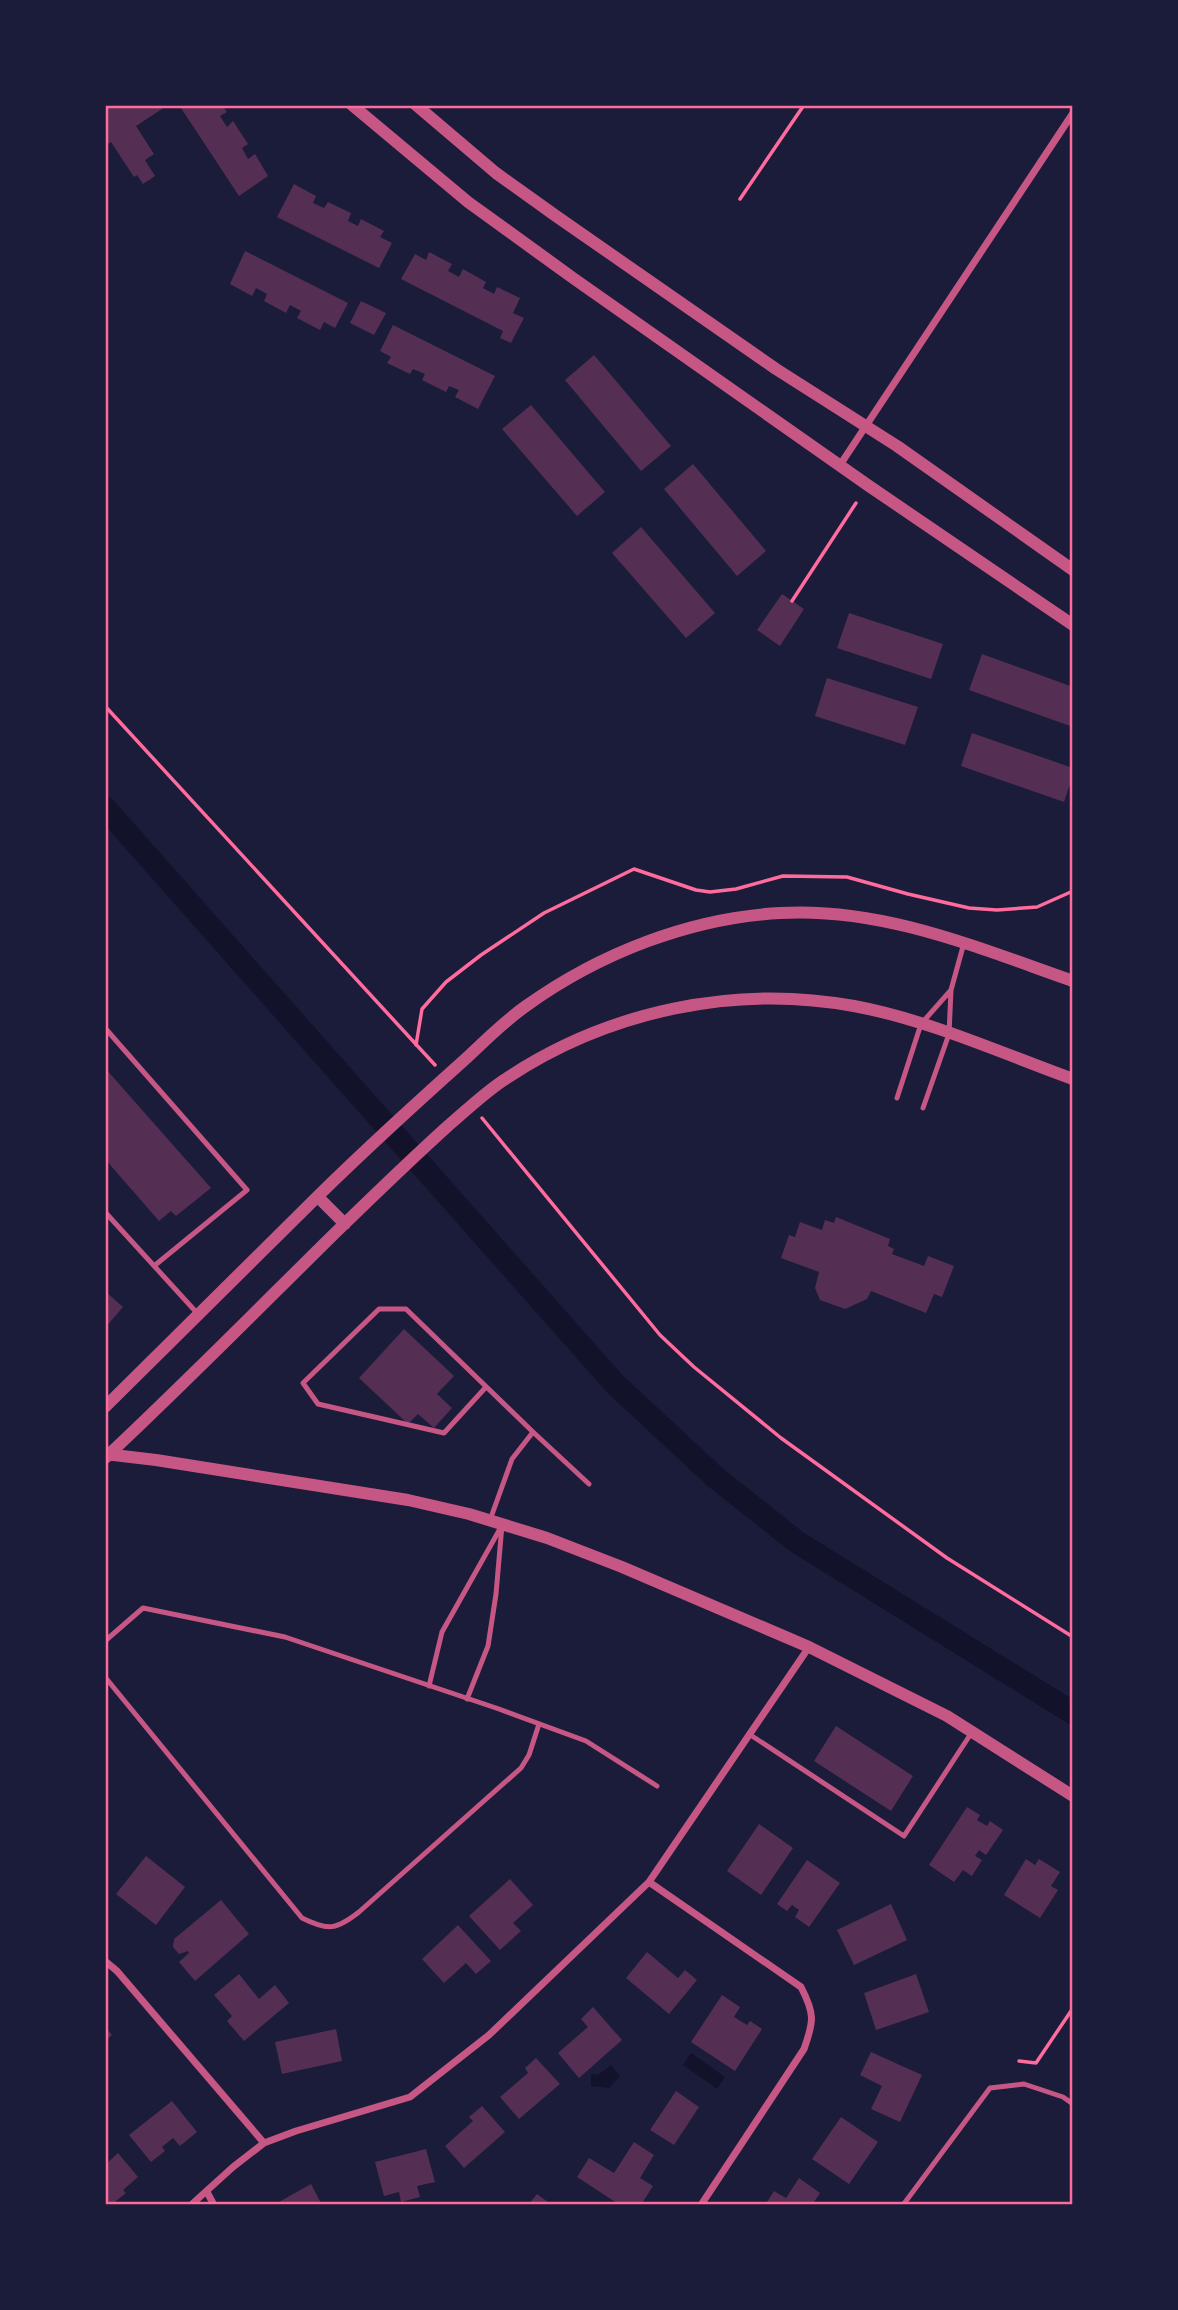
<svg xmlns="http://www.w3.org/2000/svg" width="1178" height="2310" font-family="Rubik,sans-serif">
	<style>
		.water { fill: #12122b }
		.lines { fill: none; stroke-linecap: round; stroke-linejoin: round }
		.canal { stroke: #12122b; stroke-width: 23 }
		.building { fill: #542f53 }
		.path { stroke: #ff6b9d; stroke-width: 3.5 }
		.service { stroke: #c65784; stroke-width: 5 }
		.minor { stroke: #c65784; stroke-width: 7 }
		.tertiary { stroke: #c65784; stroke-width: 12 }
		.neatline { fill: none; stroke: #ff6b9d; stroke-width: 2.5 }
	</style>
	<rect width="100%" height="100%" fill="#1b1b3a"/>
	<path class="water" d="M691,2053L725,2077L717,2089L683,2065Z
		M611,2065L620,2076L609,2088L591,2086V2074L598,2075Z"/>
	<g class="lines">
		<path class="canal" d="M105,808L615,1384L715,1477L797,1542L1073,1713"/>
	</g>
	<path class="building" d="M105,105H168L136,126L154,154L145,160L155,176L143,184L137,175L134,177L111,142L105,146Z
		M179,105H222L227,112L220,116L227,127L233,121L248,144L242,148L248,159L255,154L268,176L239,196Z
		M294,184L316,196L313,203L324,208L328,202L351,213L348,221L358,226L361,219L384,231L380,237L392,243L379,268L277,217Z
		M245,251L348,303L335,328L324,322L320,330L297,318L301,311L290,305L286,313L264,301L267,294L256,288L252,296L230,284Z
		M429,252L452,264L448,271L459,277L463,269L486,282L483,288L494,294L497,287L520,298L513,313L524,318L511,343L500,338L503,331L401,279L415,254L426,260Z
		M361,301L386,313L374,335L350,323Z
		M393,325L495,376L478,409L455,397L459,390L449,386L446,392L422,380L425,374L413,369L410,374L387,363L391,357L380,351Z
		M594,355L671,446L641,471L565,380Z
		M531,405L605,492L577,516L502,429Z
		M693,464L766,551L737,576L664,489Z
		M641,527L715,613L686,638L612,553Z
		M782,594L804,609L780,646L757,630Z
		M849,613L943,644L931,679L837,648Z
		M982,654L1073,687V727L969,690Z
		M827,678L918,707L905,745L815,716Z
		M972,733L1073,768V775L1064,802L961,766Z
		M105,1068L211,1188L176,1216L171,1211L159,1221L105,1159Z
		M836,1217L890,1239L888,1246L894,1249L892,1254L924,1266L928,1256L954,1266L942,1297L934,1294L926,1313L871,1291L867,1299L845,1309L820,1300L815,1288L819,1272L781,1258L789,1235L795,1237L800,1222L822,1230L825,1220L834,1223Z
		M105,1291L123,1307L105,1328Z
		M404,1329L454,1376L437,1394L452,1408L434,1428L418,1414L408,1424L359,1378Z
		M836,1726L913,1776L891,1811L814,1761Z
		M967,1807L980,1815L977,1820L987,1826L990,1821L1003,1830L986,1855L979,1850L975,1856L982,1860L972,1876L963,1870L954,1882L929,1865Z
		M759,1824L793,1848L761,1895L727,1871Z
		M146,1856L185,1887L156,1925L116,1894Z
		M1026,1859L1035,1865L1039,1859L1060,1872L1051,1886L1058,1890L1040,1918L1004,1895Z
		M807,1860L840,1883L809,1927L795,1917L799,1910L792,1905L787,1911L777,1904Z
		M510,1879L533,1905L513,1923L521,1931L500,1950L469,1916Z
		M221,1900L249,1934L195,1981L179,1962L189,1953L188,1951L179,1954L173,1947L174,1939Z
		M891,1904L907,1940L854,1965L837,1930Z
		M458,1925L491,1961L476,1974L466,1963L444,1983L422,1959Z
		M647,1952L678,1978L685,1970L697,1980L669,2014L626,1978Z
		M239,1974L259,1999L275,1985L289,2003L244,2041L227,2021L232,2016L214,1995Z
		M916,1974L929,2012L876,2030L864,1993Z
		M722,1995L740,2007L734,2017L747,2025L750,2021L762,2029L735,2071L691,2042Z
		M593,2007L622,2040L579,2078L558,2053L588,2027L581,2019Z
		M105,2027L112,2035L105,2041Z
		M336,2029L342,2061L282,2074L275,2042Z
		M871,2052L922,2075L900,2122L871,2109L882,2086L860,2075Z
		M536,2058L560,2084L519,2119L500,2097L528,2073L525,2068Z
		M676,2091L699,2107L674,2145L650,2130Z
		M172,2101L197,2132L180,2146L173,2138L162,2147L165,2151L151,2162L129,2135Z
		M482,2106L505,2132L464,2168L445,2146L473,2121L469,2117Z
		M841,2117L878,2142L849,2184L812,2159Z
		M634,2142L654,2155L640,2178L653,2186L641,2205H620L577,2177L589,2158L614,2173Z
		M426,2149L435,2182L417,2186L420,2197L401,2202L399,2192L384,2196L375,2162Z
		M118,2153L138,2177L123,2190L126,2193L111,2205H105V2165Z
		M799,2178L820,2193L812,2205H765L774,2191L786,2198Z
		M311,2184L322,2205H279L277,2203Z
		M537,2194L552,2205H528Z"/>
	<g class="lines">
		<path class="path" d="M740,199L804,105
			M792,601L856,503
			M105,706L435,1065
			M416,1045L422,1009L446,982L481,955L544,913L634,869L696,890L710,892L736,889L783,876L847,877L908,894L969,908L997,910L1037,907L1073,891
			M482,1118L660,1335L694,1367L781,1438L947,1558L1073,1637
			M1019,2061L1036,2063L1073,2008"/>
		<path class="service" d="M105,1028L247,1190L154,1266
			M897,1098L921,1024L951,990
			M923,1108L949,1034L951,990L964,943
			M105,1212L197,1313
			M486,1387L444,1433L318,1404L303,1383L379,1309H406L533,1432
			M490,1520L512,1459L533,1432L589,1484
			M105,1641L143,1608L285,1637L499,1709L586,1741L657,1786
			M105,1677L302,1918C328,1931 336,1930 359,1912L521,1768L529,1755L539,1724
			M429,1686L442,1632L501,1527
			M467,1699L488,1646L496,1594L502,1525
			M749,1734L904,1836L972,1732
			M903,2205L990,2088L1024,2084L1063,2097L1073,2104"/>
		<path class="minor" d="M840,465L1073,113
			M649,1882L801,1987C815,2014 814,2021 804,2049L701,2205
			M105,1961L117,1971L264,2143
			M207,2192L214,2205
			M191,2205L233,2167L264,2143L296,2131L410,2097L489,2035L649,1882L809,1647"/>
		<path class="tertiary" d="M352,105L468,202L573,278L869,486L1073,625
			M416,105L496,173L556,216L776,369L897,446L1073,570
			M318,1197L345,1224
			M105,1407C177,1336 248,1265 320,1194C366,1149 413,1106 461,1063C482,1044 503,1022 526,1006C600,953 690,918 780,913C883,907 978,948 1073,981
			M105,1454L156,1460L408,1500L469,1514L547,1538L622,1567L809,1647L947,1716L1073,1796
			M105,1458C182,1386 256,1311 332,1236C370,1199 409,1161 449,1125C468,1109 486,1091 507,1078C608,1011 735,984 854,1006C929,1020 1001,1053 1073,1079"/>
	</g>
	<rect width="1178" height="2310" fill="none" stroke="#1b1b3a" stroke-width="214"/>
	<rect x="107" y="107" width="964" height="2096" class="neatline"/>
</svg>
